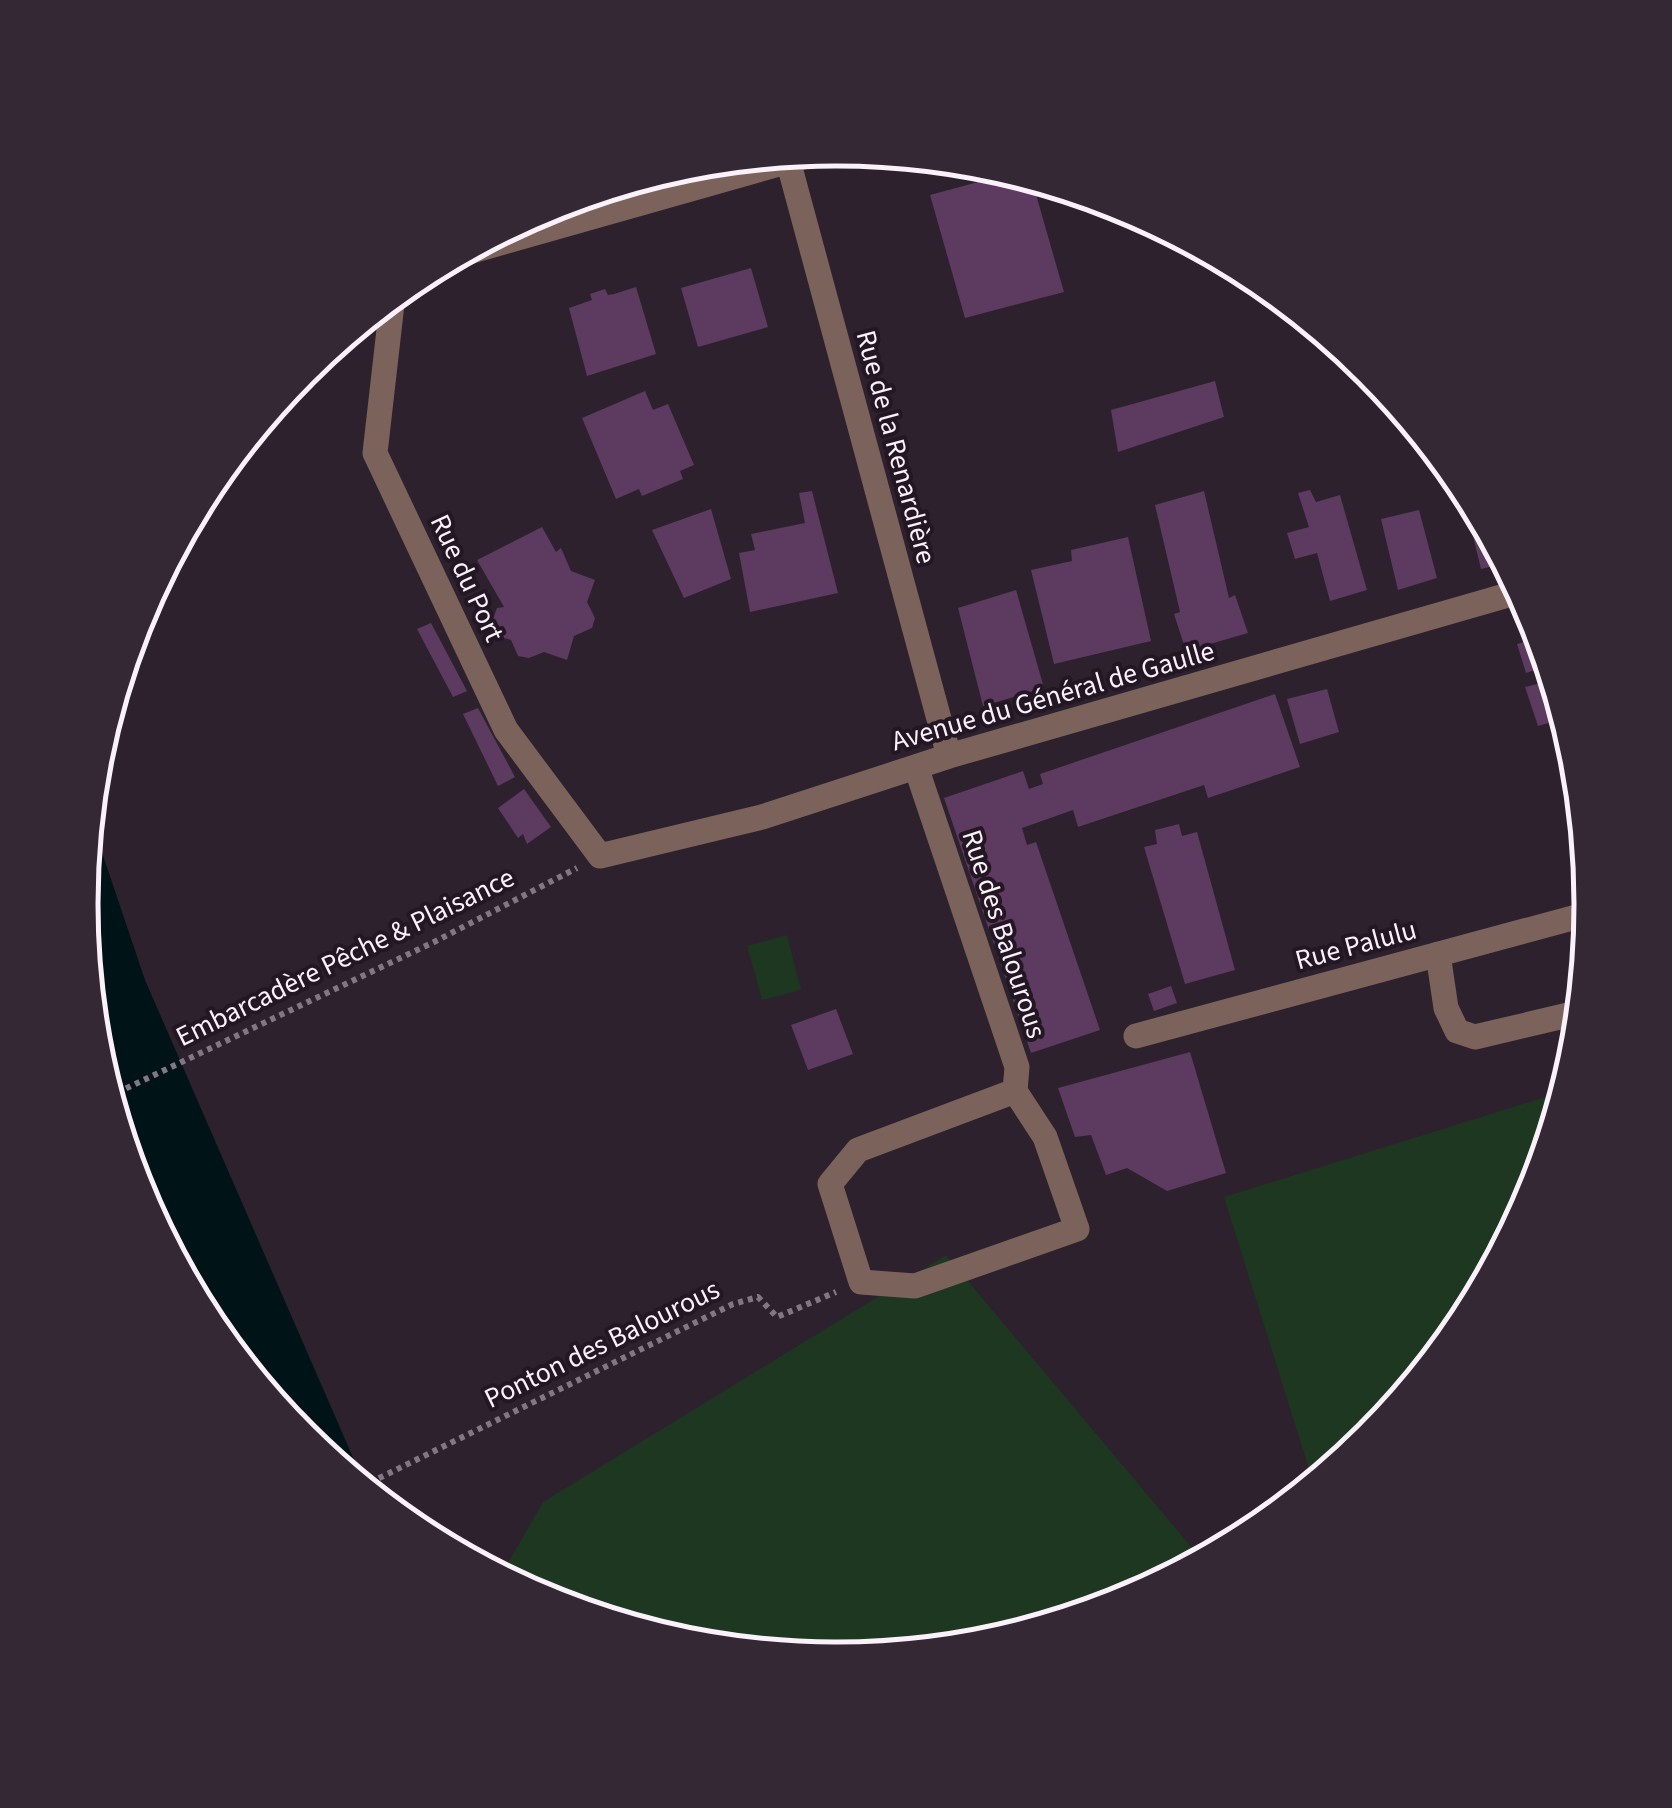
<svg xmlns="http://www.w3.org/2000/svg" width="1672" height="1808" font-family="'Source Sans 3',sans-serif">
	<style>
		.green { fill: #1d3720 }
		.water { fill: #001418 }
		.building { fill: #5d3a5f }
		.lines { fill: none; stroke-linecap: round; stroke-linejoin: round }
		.path { stroke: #827783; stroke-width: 6; stroke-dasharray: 5 5; stroke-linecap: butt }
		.minor { stroke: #7b635b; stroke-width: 25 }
		.labels { text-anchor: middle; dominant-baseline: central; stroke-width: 8; stroke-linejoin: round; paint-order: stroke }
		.street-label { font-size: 28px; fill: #faf1fb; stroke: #241724 }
		.rim { fill: none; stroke: #faf1fb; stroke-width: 5 }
	</style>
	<rect width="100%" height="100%" fill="#2d212e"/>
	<path class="green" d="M787,935L801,990L762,1000L747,946Z
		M1565,1091L1534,1194L1464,1324L1370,1439L1314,1485L1224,1197Z
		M946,1255L1203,1561L1125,1603L983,1646L835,1660L688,1645L546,1602L500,1577L543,1502Z"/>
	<path class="water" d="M89,814L145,980L365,1485L374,1498L301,1438L207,1324L137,1193L94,1051L80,903Z"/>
	<path class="building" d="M1015,172L1031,177L1064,292L965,318L930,195Z
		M751,268L768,327L698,347L681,288Z
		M636,287L656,354L587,376L569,308L592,300L590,294L605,289L608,295L614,294Z
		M1215,381L1224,417L1118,452L1111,410Z
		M645,391L653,410L668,404L694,465L680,471L683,479L642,496L639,489L616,499L582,418Z
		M1310,490L1316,502L1340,495L1367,590L1330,601L1317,553L1295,559L1287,533L1309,527L1298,493Z
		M812,491L838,593L750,612L739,553L755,550L751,534L805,523L799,493Z
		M1204,491L1229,598L1235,595L1248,633L1186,651L1174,614L1180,612L1155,505Z
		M1476,504L1507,563L1481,569L1466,507Z
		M711,509L731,579L684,598L652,530Z
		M1419,510L1437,578L1398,590L1381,519Z
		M542,527L556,552L561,548L571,571L595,580L587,602L595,618L592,628L574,636L567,660L544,652L529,658L518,656L511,640L488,633L497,608L504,607L477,560Z
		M1128,537L1151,641L1054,664L1031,570L1072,561L1071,550Z
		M1016,590L1044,688L983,706L958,608Z
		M431,623L467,691L453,697L417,629Z
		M1541,637L1550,665L1526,673L1517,644Z
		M1554,680L1566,718L1538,726L1525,687Z
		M1327,689L1339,732L1300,744L1287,699Z
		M1275,694L1300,767L1208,798L1204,785L1078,827L1073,810L1022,828L1027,845L1036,842L1100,1030L1031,1053L944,798L1023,771L1029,789L1043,784L1040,774Z
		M478,708L515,777L498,786L463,714Z
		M524,789L551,827L527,844L523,834L518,838L498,808Z
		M1179,824L1182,836L1197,832L1235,970L1185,984L1144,847L1157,844L1155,830Z
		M1171,986L1177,1003L1154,1011L1148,994Z
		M836,1009L853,1054L808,1070L791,1025Z
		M1190,1052L1226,1173L1167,1191L1127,1168L1106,1175L1091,1135L1075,1137L1058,1088Z"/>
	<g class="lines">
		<path class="path" d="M108,1097L434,942L577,868
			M361,1487L733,1304L758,1297L777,1317L836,1292"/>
		<path class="minor" d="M786,153L949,756
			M451,257L835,148
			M393,295L375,453L506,730L600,856L762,817L949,756L1522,591
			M916,767L1017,1067L1015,1091L1045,1137L1077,1229L915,1286L861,1282L830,1184L858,1150L1015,1091
			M1438,954L1446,1008L1457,1031L1475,1037L1581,1012
			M1136,1036L1591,913"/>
	</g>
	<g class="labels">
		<g class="street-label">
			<text transform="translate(896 447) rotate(75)">Rue de la Renardière</text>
			<text transform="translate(467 578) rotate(65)">Rue du Port</text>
			<text transform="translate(1053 696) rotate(-16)">Avenue du Général de Gaulle</text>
			<text transform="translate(1004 934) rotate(72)">Rue des Balourous</text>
			<text transform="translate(1356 945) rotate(-15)">Rue Palulu</text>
			<text transform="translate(345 957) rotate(-26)">Embarcadère Pêche &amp; Plaisance</text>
			<text transform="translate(602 1344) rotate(-26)">Ponton des Balourous</text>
		</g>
	</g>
	<path d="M0 0H1672V1808H0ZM98 904a738 738 0 1 1 1476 0a738 738 0 1 1-1476 0Z" fill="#352835" fill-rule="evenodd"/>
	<path class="rim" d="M98 904a738 738 0 1 1 1476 0a738 738 0 1 1-1476 0Z"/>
</svg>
